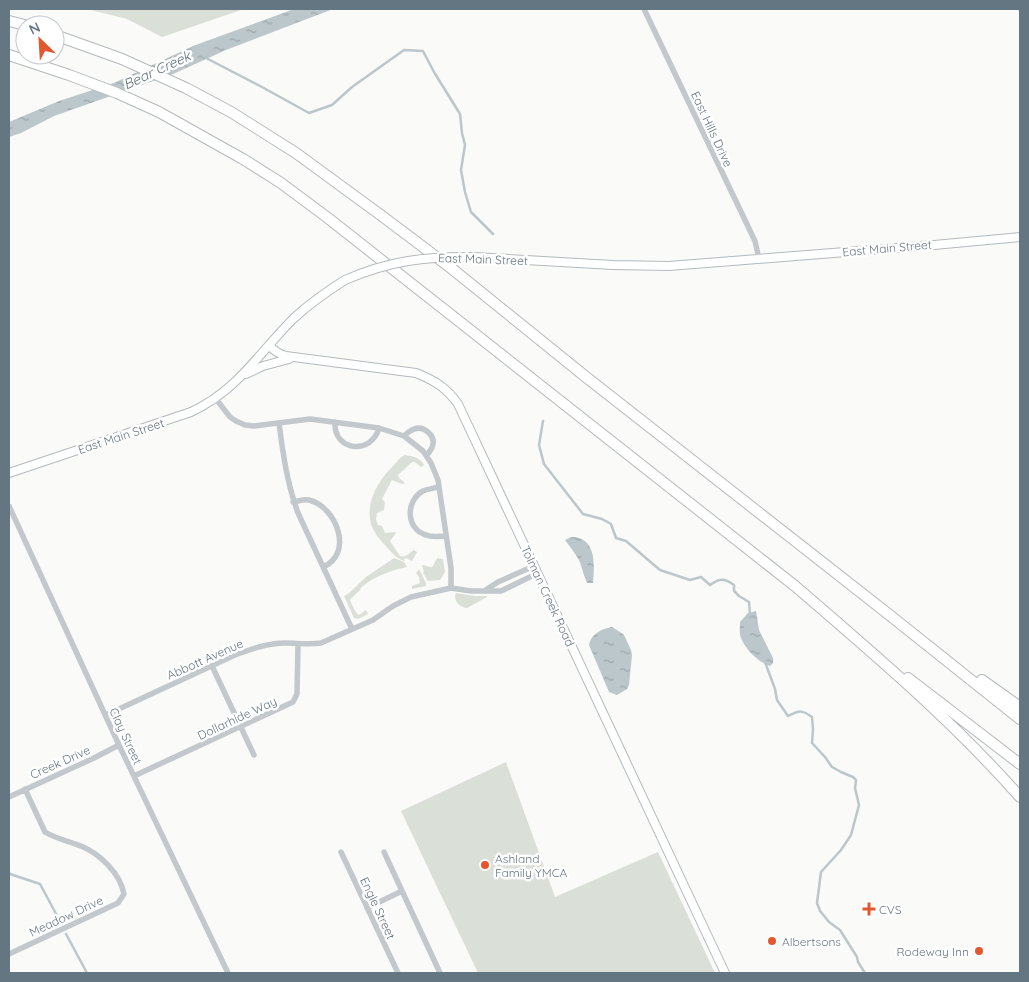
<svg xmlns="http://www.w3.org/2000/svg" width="1029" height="982" font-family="Quicksand,sans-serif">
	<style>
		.green { fill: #dadfd7 }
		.water { fill: url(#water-ripples) }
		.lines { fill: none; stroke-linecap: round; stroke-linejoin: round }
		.stream { stroke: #bbc7cb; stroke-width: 2.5 }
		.secondary-casing { stroke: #b3babf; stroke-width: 10 }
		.highway-casing { stroke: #b4b9bd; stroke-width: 12 }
		.street { stroke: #c3c8cc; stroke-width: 5.5 }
		.secondary { stroke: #fff; stroke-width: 8 }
		.highway { stroke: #fff; stroke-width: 10 }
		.secondary-bridge-casing { stroke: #b3babf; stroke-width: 10; stroke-linecap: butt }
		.secondary-bridge { stroke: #fff; stroke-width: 8 }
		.poi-dot { fill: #e4572e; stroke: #fff; stroke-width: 2 }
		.labels { text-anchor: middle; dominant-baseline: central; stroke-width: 5; stroke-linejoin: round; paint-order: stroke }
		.street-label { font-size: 12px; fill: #657683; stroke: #fff }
		.poi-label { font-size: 12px; fill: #657683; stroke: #fff; text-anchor: start }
		.water-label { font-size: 14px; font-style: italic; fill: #60757c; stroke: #fff }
	</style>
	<defs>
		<pattern id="water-ripples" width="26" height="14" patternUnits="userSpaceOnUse" patternTransform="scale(1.25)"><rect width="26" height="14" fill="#bbc7cb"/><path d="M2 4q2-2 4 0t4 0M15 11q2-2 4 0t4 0" fill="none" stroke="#9ca6aa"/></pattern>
	</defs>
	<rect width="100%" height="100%" fill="#fafaf8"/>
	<path class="green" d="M87,9H244L162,37L127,19Z
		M405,455C412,456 421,458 424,465L421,467L415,462H412L398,475L399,478L405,483L402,484L392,480L382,499L385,502L384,510L377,513L376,520L378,525L382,526L385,533L395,532L396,533L390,541L400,556C406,558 409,553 414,550L417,552L412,561L406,558L404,559V561C396,558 391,552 386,546C380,540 374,533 371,524C365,502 379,479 394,465C398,461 400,457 405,455Z
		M394,558L404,562L407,567C392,570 375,576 363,586C358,590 363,587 358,592C355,595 352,597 350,600L354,609L358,615L361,614L366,610L368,614L358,619L354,618L344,596L349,593L366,577Z
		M437,558L443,559L445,572L440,580L428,581L423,573L424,572L422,566L423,565L431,567L433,566Z
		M419,569L426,583V586L412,589V586L420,583L419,577L416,573Z
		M456,593L475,596H487V597L467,608C459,607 455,602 455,595Z
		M506,762L555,897L658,852L715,973H478L401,811Z"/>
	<path class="water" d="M294,9H333L226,50L173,74L54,116L21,133L9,137V122L59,101L114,83L193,46Z
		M571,537C574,537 577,537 579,538C597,544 594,569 593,583H587C584,576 582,569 580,562C576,554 570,547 565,540Z
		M756,611L759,630L773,658V663L770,666C758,662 746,650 741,638C739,633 740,627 740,622L748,613Z
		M612,627L620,632L624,635L631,650L632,655L629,685L627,689L617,695L609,692L589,645C591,634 601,629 612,627Z"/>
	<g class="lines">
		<path class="stream" d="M1018,9L1020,10
			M206,58L262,87L309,113L332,105L352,87L404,50L423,51L434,72L460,114L462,133L465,145L461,170L465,192L471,212L493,234
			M543,421L539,445L544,464L583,514L602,519L611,524L616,538L626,541L660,570L690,580L701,577L710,585C720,578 724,578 734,585V591L739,596L749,602L750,614
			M765,662L775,689L777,700L788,716C799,711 801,709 812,717L813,729L812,743L825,757L832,767L841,772L853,777L856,780L855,788L859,805L851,835L841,850L821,872L817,903L820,911L829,922L840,930L857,957L858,962L865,973
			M9,872L10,874L40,884L61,923
			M66,934L87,973"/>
		<g class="secondary-casing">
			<path id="secondary" d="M474,257L613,265L669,266L934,245L1020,237
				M269,345C274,351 278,354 286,356L416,373C434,380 447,388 458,404L725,973
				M246,374L263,366L289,359
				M9,473L191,412C238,390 258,354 293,319C309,304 326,292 345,280"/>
		</g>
		<g class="highway-casing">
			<path id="highway" d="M9,21L25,25
				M55,35L122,59L186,88L231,112L296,153L382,216L451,268L586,377L887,613L1020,719
				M9,55L69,75L117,93L159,112L243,159L281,183L328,218L795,586C873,653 952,720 1020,797
				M908,678L1020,764
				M982,680L1020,707"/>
		</g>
		<path class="street" d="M644,9L755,241L759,259
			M216,399L230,417L236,421L245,425L254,426L310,419L379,428L404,436L423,451L431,463L438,480L451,568V588
			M335,422C333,451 371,456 379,428
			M279,423C283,454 287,483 298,513L352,629
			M404,436C411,429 420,424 429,433C432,436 434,440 433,444C433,448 429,452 427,455
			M439,487C434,488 428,489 423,491C405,501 406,529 426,535C433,538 439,536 446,536
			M293,502C299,501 304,499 309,500C337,507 354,554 323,567
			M9,506L119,745L228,973
			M484,591L498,582L534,566
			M212,666L254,755
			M106,715L235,655C251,649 268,643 285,643C298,643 309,645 321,643L373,620L393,606L411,597L451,588L471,591H501L538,573
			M134,776L293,702L297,694L298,644
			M9,797L94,758L119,745
			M341,852L398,973
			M384,852L440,973
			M367,908L402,891
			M9,954L118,903L124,894C120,873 100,854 81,846C69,841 56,839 45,832L25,789"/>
		<use href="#secondary" class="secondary"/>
		<use href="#highway" class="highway"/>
		<g class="secondary-bridge-casing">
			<path id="secondary-bridge" d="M345,280C388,261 427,256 474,257"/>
		</g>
		<use href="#secondary-bridge" class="secondary-bridge"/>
	</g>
	<g class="poi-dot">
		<circle cx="485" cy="865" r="5"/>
		<path d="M866.5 901.5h5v5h5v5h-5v5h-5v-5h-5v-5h5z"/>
		<circle cx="772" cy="941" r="5"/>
		<circle cx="979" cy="951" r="5"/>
	</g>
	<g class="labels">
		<g class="street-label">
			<text transform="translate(712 129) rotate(65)">East Hills Drive</text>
			<text transform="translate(887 248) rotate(-5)">East Main Street</text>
			<text transform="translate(483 259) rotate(2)">East Main Street</text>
			<text transform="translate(121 436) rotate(-18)">East Main Street</text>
			<text transform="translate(548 596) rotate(65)">Tolman Creek Road</text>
			<text transform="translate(205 659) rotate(-24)">Abbott Avenue</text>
			<text transform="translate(237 718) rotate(-25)">Dollarhide Way</text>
			<text transform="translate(126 736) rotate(65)">Clay Street</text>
			<text transform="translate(60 762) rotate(-24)">Creek Drive</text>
			<text transform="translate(378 908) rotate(65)">Engle Street</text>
			<text transform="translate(66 916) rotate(-25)">Meadow Drive</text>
		</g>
		<g class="poi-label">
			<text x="495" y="858">Ashland<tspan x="495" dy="14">Family YMCA</tspan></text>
			<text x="879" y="909">CVS</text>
			<text x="782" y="941">Albertsons</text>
			<text x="969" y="951" text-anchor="end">Rodeway Inn</text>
		</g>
		<g class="water-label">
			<text transform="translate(157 70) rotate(-25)">Bear Creek</text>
		</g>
	</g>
	<rect width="1029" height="982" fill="none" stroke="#657683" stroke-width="20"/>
	<g transform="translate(40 40) rotate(335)"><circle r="24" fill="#ffffff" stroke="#c1c8cd"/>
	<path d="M0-4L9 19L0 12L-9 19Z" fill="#e4572e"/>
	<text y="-8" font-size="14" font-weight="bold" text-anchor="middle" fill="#657683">N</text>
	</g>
</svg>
